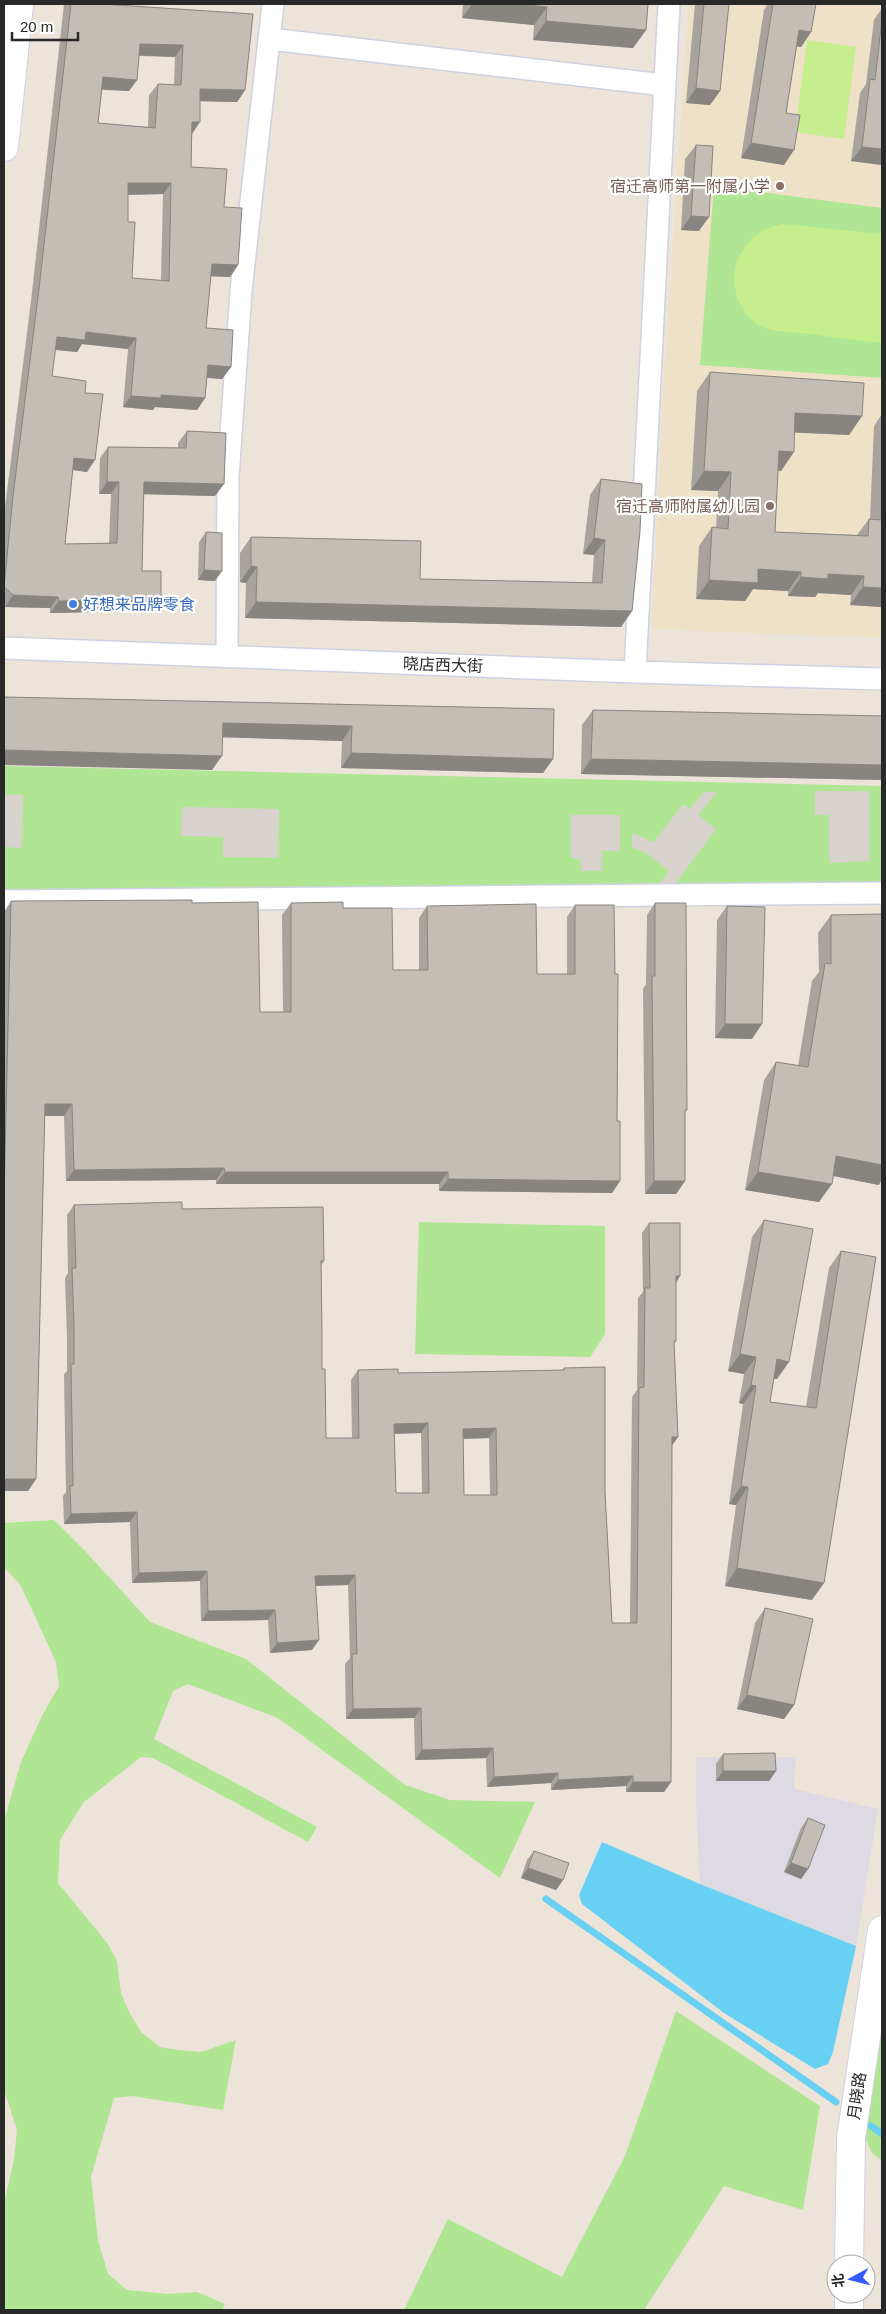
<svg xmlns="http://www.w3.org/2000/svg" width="886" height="2314" font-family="Arial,'Noto Sans SC',sans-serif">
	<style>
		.industrial { fill: #dddae3 }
		.education { fill: #eee1c7 }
		.green { fill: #b0e593 }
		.pitch { fill: #c6ed8e }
		.plaza { fill: #d7d3cc }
		.water { fill: #67d0f3 }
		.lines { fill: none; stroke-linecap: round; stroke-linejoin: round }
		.stream { stroke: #67d0f3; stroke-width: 7 }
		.minor-casing { stroke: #ced2e2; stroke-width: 24 }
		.tertiary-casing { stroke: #ced2e2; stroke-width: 30 }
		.minor { stroke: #fff; stroke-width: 21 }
		.tertiary { stroke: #fff; stroke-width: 28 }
		.wall { fill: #a8a39d; fill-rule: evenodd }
		.shaded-wall { fill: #88847f }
		.building { fill: #c3bdb6; stroke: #88847f; fill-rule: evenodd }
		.education-dot { fill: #8d6e63; stroke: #fff; stroke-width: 2 }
		.shop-dot { fill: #3f7fe0; stroke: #fff; stroke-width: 2 }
		.labels { text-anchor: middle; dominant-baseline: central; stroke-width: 4.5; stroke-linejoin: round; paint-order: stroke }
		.education-label { font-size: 16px; fill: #785e54; stroke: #fff; text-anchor: end }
		.shop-label { font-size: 16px; fill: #366cbe; stroke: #fff; text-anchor: start }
		.street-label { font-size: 16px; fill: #282828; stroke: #fff }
	</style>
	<rect width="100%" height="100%" fill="#ece3d9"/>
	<path class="industrial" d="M696,1757H796L794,1789L878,1809L856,1946L700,1884L696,1802Z"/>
	<path class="education" d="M689,4H882V638L652,629L665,367Z"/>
	<path class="green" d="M714,186L882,208V378L700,365Z
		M4,766L882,786V887L4,891Z
		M419,1222L605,1226V1334L590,1357L415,1354Z
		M54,1520L86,1552L150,1622L246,1659L405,1785L450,1800L535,1802L500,1878L278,1718L188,1684L173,1691L154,1739L317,1827L308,1842L153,1758L141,1757L84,1802L60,1840L58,1883L108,1944L117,1961L121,1993L129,2012L142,2033L160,2047L178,2050L201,2052L236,2040L223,2110L132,2096L114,2098L91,2177L98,2240L108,2274L127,2290L168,2294L197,2292L225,2304L222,2310H4V2204L14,2159L17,2130L4,2090V1821L21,1762L42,1716L59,1686L56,1662L21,1586L4,1567V1523Z
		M676,2011L820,2106L803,2210L724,2186L644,2310H404L448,2219L562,2277L625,2156Z
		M882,2025V2161L872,2153L865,2138Z"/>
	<path class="pitch" d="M807,40L856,47L844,139L795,132Z
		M783,224L882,234V343C856,340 829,337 802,333C791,332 779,332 768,329C740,322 726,280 739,256C749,239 763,227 783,224Z"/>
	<path class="plaza" d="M815,791H869V861L829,863V815H815Z
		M704,792H717L698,815L716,829L667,895H652L669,871L646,853L632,847V833L654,842L683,804L690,809Z
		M4,795H23L22,848L4,847Z
		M182,807L279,809L278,858L223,857V837L181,836Z
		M571,815H620V851H602V871H581L580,859L571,858Z"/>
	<path class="water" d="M602,1842L700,1884L856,1946L833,2052L828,2064L815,2069L724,2013L582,1904L579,1895Z"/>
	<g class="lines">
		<path class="stream" d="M546,1899L836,2102
			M871,2126L882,2134"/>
		<g class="minor-casing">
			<path id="minor" d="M270,39L664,85
				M4,648L635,672L882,679
				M227,657L228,476L241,291L273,4
				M635,672L669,4
				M4,901L882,893"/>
		</g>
		<g class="tertiary-casing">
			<path id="tertiary" d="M4,147L19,4
				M849,2264L851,2138L882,1930
				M849,2294V2310"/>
		</g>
		<use href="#minor" class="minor"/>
		<use href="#tertiary" class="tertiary"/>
	</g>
	<path class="wall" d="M64,4H102L253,14L245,90L237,102L200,101L192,134L191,167L224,207L238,265L230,277L211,276L206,328L231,367L222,379L207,378L205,398L197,410L155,407L153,410L123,407L128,349L82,344L77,352L55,350L52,376L85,393L87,472L73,470L65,544L109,543L111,494H99L100,458L108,447L178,448V443L187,431L215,496L144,494L142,571L153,610L98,609L96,612L50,613V608L5,607L4,605V515L31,301ZM139,56L175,57L174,85L158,84L149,95L148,127L98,123L102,90L129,91L137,80ZM163,194L161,281L132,278L128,222V195Z
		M463,4H648L646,30L633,48L533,40L534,25L462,18Z
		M695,4H729L720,91L710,105L686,103Z
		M768,4H816L811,32L801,47L797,46L786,113L784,165L741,158L764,10Z
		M882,8V165L851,161L860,93L866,84L874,20Z
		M696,145L699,231L681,230L685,159Z
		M710,372L862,416L849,435L794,432L781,471L778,470L775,532L857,535L869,519H870L874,426L882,414V607L850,605L851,595L818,593L815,597L788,596V591L753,589L745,601L696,599L699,546L712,527L716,528L718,491L691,490L697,391Z
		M601,479L632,611L621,627L245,618L246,583L240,582V553L251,537L420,579L592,583L594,555L583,554L590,495Z
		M206,532L215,581L198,580L199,542Z
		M4,697L554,709L553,759L543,773L341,768L342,741L223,737L212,770Z
		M593,710L882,716V780L581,774L582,725Z
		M11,901L192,903L260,1012H283L282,915L291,903L343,908L393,970H419V918L427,906L537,974H567V917L575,905L615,974L617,1121L620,1181L612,1193L439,1191V1184H216V1180L66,1181L64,1116H45L36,1479L28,1491H4V912Z
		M655,903L687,1110L685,1112V1181L676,1194H645L643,989L646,984L647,915Z
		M727,906L752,1039L715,1038L717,920Z
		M831,915L879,1185L833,1176L819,1202L745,1190L764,1080L776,1062L798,1066L812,981L819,972L818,933Z
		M74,1205L182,1209L324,1261L321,1266L322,1369L326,1438H352L351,1380L358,1370L398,1373L562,1370L564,1368L605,1492L612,1623H630L632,1397L637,1390L638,1298L643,1292L642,1233L649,1223L676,1283V1341L674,1344L678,1437L672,1445L671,1782L664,1792H626V1786L551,1790V1783L487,1787L486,1758L415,1760L414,1718L346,1719L345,1664L350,1658L348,1585L315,1586L312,1650L270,1653L268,1620L201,1621L200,1581L132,1583L130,1522L64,1524L63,1496L66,1492L64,1374L67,1371V1337L65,1278L68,1273L67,1215ZM421,1433L422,1493H396L394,1434ZM489,1438L490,1495H464L463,1439Z
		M764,1220L777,1379H774L770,1402L806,1407L829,1268L841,1251L812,1600L725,1586L736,1505L729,1504L743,1404L739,1403L744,1374L728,1371L752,1237Z
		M765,1608L794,1705L784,1719L737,1709L755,1623Z
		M723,1754L776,1771L769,1781H716V1764Z
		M808,1818V1869L801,1879L784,1872L801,1828Z
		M534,1851L563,1880L556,1890L521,1878L527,1860Z"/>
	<path class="shaded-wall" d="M472,4H518L547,7L534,25L462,18Z
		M546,21L646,30L633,48L533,40Z
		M799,30L811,32L801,47L789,45Z
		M140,44L183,45L175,57L132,55Z
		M103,77L137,80L129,91L95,89Z
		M696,88L720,91L710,105L686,103Z
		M200,89L245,90L237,102L192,101Z
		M192,122H200L192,134Z
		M751,143L794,150L784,165L741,158Z
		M862,147L882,149V165L851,161Z
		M128,183H171L163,194L119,195Z
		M691,216L709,217L699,231L681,230Z
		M212,264L238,265L230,277L204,276Z
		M86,332L136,338L128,349L82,344L77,352L49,349L57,337Z
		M208,365L231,367L222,379L200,377Z
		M161,395L205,398L197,410L155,407L153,410L123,407L131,396Z
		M795,413L862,416L849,435L782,432Z
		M779,451L794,452L781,471L766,470Z
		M74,458L95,460L87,472L66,469Z
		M704,471L731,472L718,491L691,490Z
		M107,482H119L111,494H99Z
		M144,482L224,484L215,496L136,494Z
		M594,538L605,540L594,555L583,554Z
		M251,566L257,567L246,583L240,582Z
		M758,569L801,572L788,591L753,589L745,601L696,599L709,580Z
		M204,570L222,571L215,581L198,580Z
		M828,574L864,576L851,595L818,593L815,597L788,596L801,577Z
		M863,587L882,588V607L850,605Z
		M13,595L58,597L50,608L5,607Z
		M104,597L161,598L153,610L98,609L96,612L50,613L59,601Z
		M256,602L632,611L621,627L245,618Z
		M223,723L352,726L342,741L213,737Z
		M4,750L222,756L212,770L4,765Z
		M351,753L553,759L543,773L341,768Z
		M591,759L882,765V780L581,774Z
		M725,1024H762L752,1039L715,1038Z
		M45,1104H72L64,1116H37Z
		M836,1156L882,1165V1179L879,1185L824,1174Z
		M224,1168L216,1180L66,1181L74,1170Z
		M225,1172H448L439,1184H216Z
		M758,1172L832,1184L819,1202L745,1190Z
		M448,1179L620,1181L612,1193L439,1191Z
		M654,1181H685L676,1194H645Z
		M676,1276H680L674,1286Z
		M740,1354L756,1357L744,1374L728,1371Z
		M777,1359L789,1362L777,1379L765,1377Z
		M751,1385L756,1386L743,1404L739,1403Z
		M428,1423L421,1433L387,1434L394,1424Z
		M496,1428L489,1438L456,1439L463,1429Z
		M672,1437H678L671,1447Z
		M4,1479H36L28,1491H4Z
		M741,1486L748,1487L736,1505L729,1504Z
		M137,1512L130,1522L64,1524L71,1514Z
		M737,1568L824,1583L812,1600L725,1586Z
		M207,1571L200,1581L132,1583L139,1573Z
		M355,1575L348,1585L308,1586L315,1576Z
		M275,1610L268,1620L201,1621L208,1611Z
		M319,1640L312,1650L270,1653L277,1643Z
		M747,1695L794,1705L784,1719L737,1709Z
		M421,1708L414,1718L346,1719L353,1709Z
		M493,1748L486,1758L415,1760L422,1750Z
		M723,1771H776L769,1781H716Z
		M558,1773L551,1783L487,1787L494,1777Z
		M633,1776L626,1786L551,1790L558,1780Z
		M633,1782H671L664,1792H626Z
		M791,1863L808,1869L801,1879L784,1872Z
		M528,1868L563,1880L556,1890L521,1878Z"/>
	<path class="building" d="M71,4H102L253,14L245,90L200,89V122H192L191,167L227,169L224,207L242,208L238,265L212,264L206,328L233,330L231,367L208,365L205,398L161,395V398L131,396L136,338L86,332L85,340L57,337L52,376L86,381L85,393L103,394L95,460L74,458L65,544L117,543L119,482H107L108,447L186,448L187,431L226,433L224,484L144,482L142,571H161V598L104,597V600L59,601L58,597L13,595L4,587L13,496L39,289ZM140,44L183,45L181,85L158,84L155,128L98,123L103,77L137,80ZM128,183H171L169,281L132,278L135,222H128Z
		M518,4H648L646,30L546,21L547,7Z
		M704,4H729L720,91L696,88Z
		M773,4H816L811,32L799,30L786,113L800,115L794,150L751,143Z
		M882,20V149L862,147L870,79L875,80Z
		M696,145L713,146L709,217L691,216Z
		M710,372L864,383L862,416L795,413L794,452L779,451L775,532L868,536L869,519L882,520V511V588L863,587L864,576L828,574V579L801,577V572L758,569V583L709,580L712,527L728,529L731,472L704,471Z
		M601,479L642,484L640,531L632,611L256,602L257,567L251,566V537L421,541L420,579L602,583L605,540L594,538Z
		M206,532L222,533V571L204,570Z
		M4,697L554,709L553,759L351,753L352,726L223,723L222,756L4,750Z
		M593,710L882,716V765L591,759Z
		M192,900V903L258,902L260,1012H291V903L343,902V908H392L393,970H428L427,906L536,904L537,974H575V905H614L615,974H618L617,1121H620V1181L448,1179V1172H225L224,1168L74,1170L72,1104H45L36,1479H4V1199L11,901Z
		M655,903H686L687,1110H685V1181H654L652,976H655Z
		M727,906L765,907L762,1024H725Z
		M882,914V1165L836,1156L832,1184L758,1172L776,1062L808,1067L825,963L831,964V915Z
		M182,1202V1209L323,1207L324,1261H321L322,1331V1369H325L326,1438H359L358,1370L398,1369V1373L465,1372L564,1370V1368L605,1367V1492L612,1623H637L639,1388L644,1387L645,1288H650L649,1223H680V1276H676V1341H674L678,1437H672L671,1782H633V1776L558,1780V1773L494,1777L493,1748L422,1750L421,1708L353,1709L352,1654H357L355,1575L315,1576L319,1640L277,1643L275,1610L208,1611L207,1571L139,1573L137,1512L71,1514L70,1486H73L71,1364H74V1327L72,1268H76L74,1205ZM428,1423L429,1493H396L394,1424ZM496,1428L497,1495H464L463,1429Z
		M764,1220L813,1229L789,1362L777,1359L770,1402L816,1408L841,1251L876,1257L824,1583L737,1568L748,1487L741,1486L756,1386L751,1385L756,1357L740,1354Z
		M765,1608L813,1619L794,1705L747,1695Z
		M775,1753L776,1771H723V1754Z
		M808,1818L825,1825L808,1869L791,1863Z
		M534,1851L569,1863L563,1880L528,1868Z"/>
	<g class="education-dot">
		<circle cx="780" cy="186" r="5"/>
		<circle cx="770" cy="506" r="5"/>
	</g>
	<circle class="shop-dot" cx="73" cy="604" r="5"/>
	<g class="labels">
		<g class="education-label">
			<text x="770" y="186">宿迁高师第一附属小学</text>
			<text x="760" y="506">宿迁高师附属幼儿园</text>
		</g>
		<g class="shop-label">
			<text x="83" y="604">好想来品牌零食</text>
		</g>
		<g class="street-label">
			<text transform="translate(443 665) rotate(2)">晓店西大街</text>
			<text transform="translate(857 2096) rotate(-82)">月晓路</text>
		</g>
	</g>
	<rect width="886" height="2314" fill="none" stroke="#282828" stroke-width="10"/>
	<g transform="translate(851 2279) rotate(263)"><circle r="24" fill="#ffffff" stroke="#a9a9a9"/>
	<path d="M0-4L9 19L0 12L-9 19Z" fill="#335bff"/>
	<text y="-8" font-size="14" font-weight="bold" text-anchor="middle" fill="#282828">北</text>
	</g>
	<path d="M12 32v8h66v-8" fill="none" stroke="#282828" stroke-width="2.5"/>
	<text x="20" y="32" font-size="15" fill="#282828" stroke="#ffffff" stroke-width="4" paint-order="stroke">20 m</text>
</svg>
